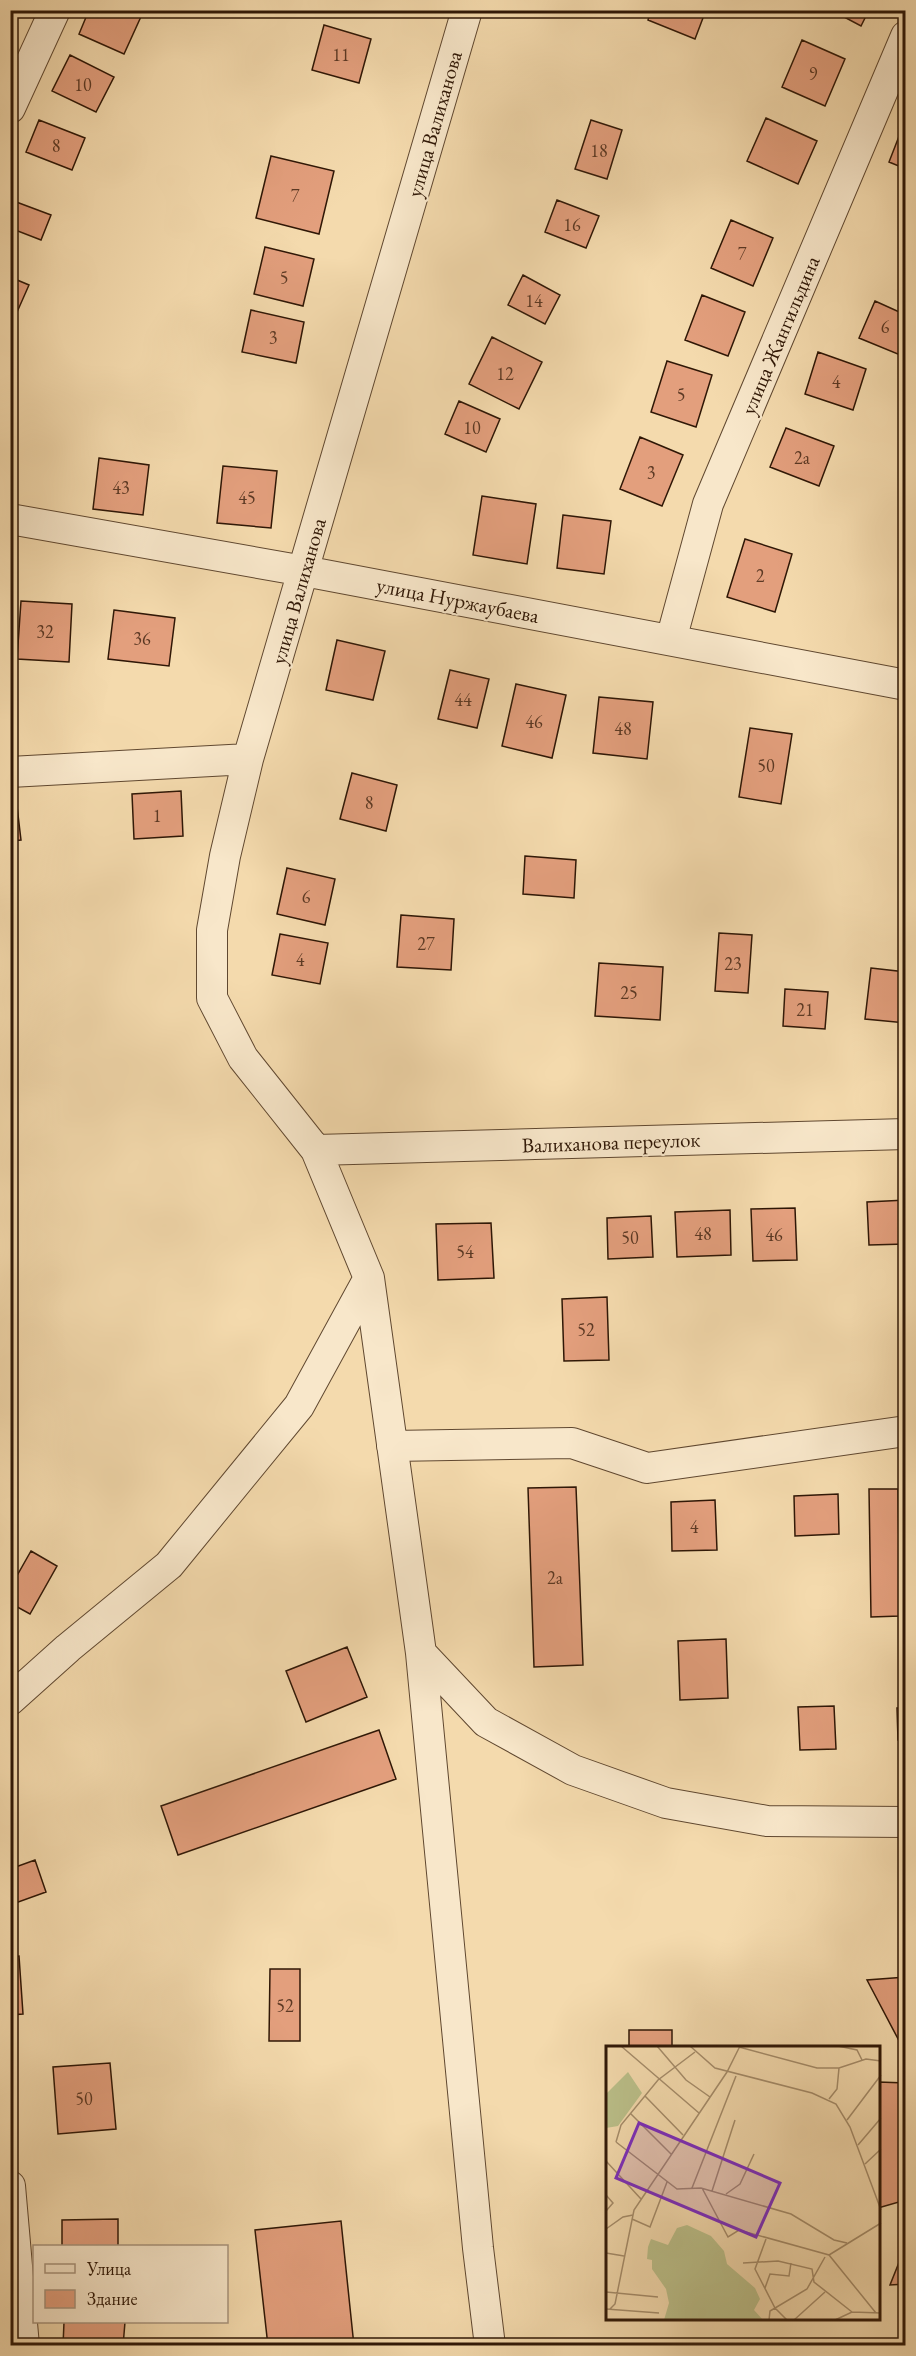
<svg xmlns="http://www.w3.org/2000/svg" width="916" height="2356" font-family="'EB Garamond',serif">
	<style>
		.building { fill: #e39f7d; stroke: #2f1706; stroke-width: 1.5 }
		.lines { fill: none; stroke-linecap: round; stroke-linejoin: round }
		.minor-casing { stroke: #604830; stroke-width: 32 }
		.minor { stroke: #f8e7ca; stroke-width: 30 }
		.labels { text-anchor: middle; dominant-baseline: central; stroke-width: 4.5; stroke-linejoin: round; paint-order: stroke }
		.number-label { font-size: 18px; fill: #5c3924 }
		.street-label { font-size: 21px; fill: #2f1706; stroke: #f8e7ca }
		.inset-road { fill: none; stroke: #a58c6a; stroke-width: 1.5 }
		.view { fill: #7b2cbf; fill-opacity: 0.15; stroke: #7b2cbf; stroke-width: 3 }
		.inset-edge { fill: none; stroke: #2f1706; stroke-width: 3 }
	</style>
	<rect width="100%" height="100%" fill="#f4daad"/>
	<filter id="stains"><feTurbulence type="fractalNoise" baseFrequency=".00333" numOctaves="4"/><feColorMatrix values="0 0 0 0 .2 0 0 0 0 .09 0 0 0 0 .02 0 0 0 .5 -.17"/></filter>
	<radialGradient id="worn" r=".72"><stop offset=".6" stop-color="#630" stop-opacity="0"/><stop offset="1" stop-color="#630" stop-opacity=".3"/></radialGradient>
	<path class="building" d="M89,10H144L124,54L79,34Z
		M651,10H706L695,39L648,20Z
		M831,10H869L861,26Z
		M324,25L371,39L359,83L312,70Z
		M802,40L845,59L825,106L782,87Z
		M70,55L114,77L96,112L52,91Z
		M766,118L817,141L798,184L747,161Z
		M39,120L85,138L72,170L26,152Z
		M591,120L622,130L607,179L575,169Z
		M903,126H906V169L889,162Z
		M271,156L334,171L319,234L256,218Z
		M11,200L51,215L41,240L10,228Z
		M557,200L599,216L586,248L545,232Z
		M731,220L773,238L753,286L711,268Z
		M265,247L314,259L303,306L254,294Z
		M523,275L560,295L545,324L508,305Z
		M10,277L29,285L10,328Z
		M702,295L745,312L728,356L685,340Z
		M875,301L906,315L905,357L859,338Z
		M251,310L304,322L296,363L242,352Z
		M492,337L542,362L519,409L469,384Z
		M818,352L866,369L853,410L805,394Z
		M667,361L712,375L696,427L651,412Z
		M459,401L500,419L486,452L445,434Z
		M786,428L834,446L819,486L770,467Z
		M640,437L683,455L662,506L620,489Z
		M99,458L149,465L143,515L93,509Z
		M223,466L277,471L271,528L217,523Z
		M482,496L536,504L527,564L473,555Z
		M563,515L611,521L604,574L557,568Z
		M745,539L792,554L775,612L727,597Z
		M21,601L72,604L69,662L17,659Z
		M114,610L175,618L169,666L108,659Z
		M337,640L385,651L373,700L326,690Z
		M450,670L489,679L477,728L438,719Z
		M516,684L566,695L552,758L502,746Z
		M599,697L653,702L647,759L593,753Z
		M750,728L792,734L781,804L739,797Z
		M352,773L397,785L386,831L340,819Z
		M181,791L183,836L134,839L132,794Z
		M10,798H16L21,840L10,841Z
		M525,856L576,860L574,898L523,894Z
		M287,868L335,879L325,925L277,914Z
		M401,915L454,919L451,970L397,967Z
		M719,933L752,935L748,993L715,991Z
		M280,934L328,943L320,984L272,975Z
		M599,963L663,967L660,1020L595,1016Z
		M871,968L906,972V1023L865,1019Z
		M785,989L828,992L825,1029L783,1026Z
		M906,1200V1244L869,1245L867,1202Z
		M795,1208L797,1260L753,1261L751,1209Z
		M730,1210L731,1255L677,1257L675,1212Z
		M651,1216L653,1257L608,1259L607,1218Z
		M491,1223L494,1278L438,1280L436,1224Z
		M607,1297L609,1360L564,1361L562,1299Z
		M576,1487L583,1665L534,1667L528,1488Z
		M869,1489H898L900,1616L871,1617Z
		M838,1494L839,1534L795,1536L794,1496Z
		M715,1500L717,1550L672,1551L671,1502Z
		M31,1551L57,1566L30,1614L10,1603V1588Z
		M726,1639L728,1698L680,1700L678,1641Z
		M347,1647L367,1697L306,1722L286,1671Z
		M834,1706L836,1749L800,1750L798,1707Z
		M897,1708H906V1740H898Z
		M379,1730L396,1779L178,1855L161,1806Z
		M35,1860L46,1892L10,1905V1869Z
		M19,1956L23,2014L10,2015V1957Z
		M270,1969H300V2041H269Z
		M906,1977V2054L867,1980Z
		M629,2030H672V2047H629Z
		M110,2063L116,2129L58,2134L53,2067Z
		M878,2082L906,2083V2200L878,2208Z
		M118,2219V2246H62V2220Z
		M341,2221L354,2346H268L255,2230Z
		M906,2245V2284L890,2285Z
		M64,2322H125L123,2346H63Z"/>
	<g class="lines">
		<g class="minor-casing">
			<path id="minor" d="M467,10L248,759L225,856L212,930V998L243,1058L316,1150L369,1278L421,1653L478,2248L490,2346
				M10,108L55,10
				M10,519L304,571L906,685
				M671,640L708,504L906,36
				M10,772L248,759
				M316,1150L906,1134
				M392,1446L572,1443L647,1468L906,1431
				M421,1653L486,1722L573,1770L666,1803L767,1821L906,1822
				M10,1700L68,1648L169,1565L299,1406L369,1278
				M10,2186L24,2346"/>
		</g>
		<use href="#minor" class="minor"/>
	</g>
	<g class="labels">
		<g class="number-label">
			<text x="341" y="54">11</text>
			<text x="813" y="73">9</text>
			<text x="83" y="84">10</text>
			<text x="56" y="145">8</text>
			<text x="599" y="150">18</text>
			<text x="295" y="195">7</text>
			<text x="572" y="224">16</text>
			<text x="742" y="253">7</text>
			<text x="284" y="277">5</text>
			<text x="534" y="300">14</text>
			<text x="885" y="326">6</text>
			<text x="273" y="337">3</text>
			<text x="505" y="373">12</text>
			<text x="836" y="381">4</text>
			<text x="681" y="394">5</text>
			<text x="472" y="427">10</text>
			<text x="802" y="457">2а</text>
			<text x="651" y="472">3</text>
			<text x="121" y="487">43</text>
			<text x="247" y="497">45</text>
			<text x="760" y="575">2</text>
			<text x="45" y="631">32</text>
			<text x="142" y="638">36</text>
			<text x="463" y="699">44</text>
			<text x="534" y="721">46</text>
			<text x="623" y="728">48</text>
			<text x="766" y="765">50</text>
			<text x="369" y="802">8</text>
			<text x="157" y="815">1</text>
			<text x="306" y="896">6</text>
			<text x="426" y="943">27</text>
			<text x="300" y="959">4</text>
			<text x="733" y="963">23</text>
			<text x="629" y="992">25</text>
			<text x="805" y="1009">21</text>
			<text x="703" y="1233">48</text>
			<text x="774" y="1234">46</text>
			<text x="630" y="1237">50</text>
			<text x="465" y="1251">54</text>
			<text x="586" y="1329">52</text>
			<text x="694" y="1526">4</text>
			<text x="555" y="1577">2а</text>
			<text x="285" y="2005">52</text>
			<text x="84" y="2098">50</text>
		</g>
		<g class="street-label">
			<text transform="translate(434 124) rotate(-74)">улица Валиханова</text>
			<text transform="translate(780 335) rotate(-67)">улица Жангильдина</text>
			<text transform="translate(298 591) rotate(-74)">улица Валиханова</text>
			<text transform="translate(458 600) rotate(11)">улица Нуржаубаева</text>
			<text transform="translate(611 1142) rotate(-2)">Валиханова переулок</text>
		</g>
	</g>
	<g transform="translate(606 2046)">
		<rect width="274" height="274" fill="#f4daad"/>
		<path d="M22,26L36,47L12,80L0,82V48ZM81,179L105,190L118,205L121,218L149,242L154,253L148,264L157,274H58L63,257L60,243L46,223V214L41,213L42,201L45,193L62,199L71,182Z" fill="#bbc08a"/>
		<path class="inset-road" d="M15,0L93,67M51,0L80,34L104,51M84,0L109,22L206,47L230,58L244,81L275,164M232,0L251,4L256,14M133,1L211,22H233L260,13L275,15M39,50L77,89M223,53L231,43L233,22M24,67L65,108M241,74L275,29M10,96L71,143L95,142L185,168L228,194L241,197M10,96L15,79L52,34L89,6M252,99L275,72M0,115L35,153M259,118L275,103M86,142L130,30M96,142L122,191L133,184L223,209L270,267M106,145L129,74M120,148L134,138L148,108M0,149L7,157L0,165M26,173L44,181L61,136M0,183L17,171L27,169M160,193L149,223L169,262L181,274M0,207L18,210M223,209L275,177M137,217L172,215L206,223L208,236L246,266M159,242L164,228L183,230L185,217M0,246L52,251M0,263L53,267M4,263L9,258L28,164L121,26L134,0M163,274L164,265L201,243L219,211M188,274L219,246M229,274L246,266L275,267"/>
		<path class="view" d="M33,77L174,137L150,191L10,132Z"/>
		<rect width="274" height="274" class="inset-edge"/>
	</g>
	<rect width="916" height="2356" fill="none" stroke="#f4daad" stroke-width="36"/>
	<rect x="12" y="12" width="892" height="2332" fill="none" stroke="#2f1706" stroke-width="3"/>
	<rect x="18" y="18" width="880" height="2320" fill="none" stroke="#2f1706" stroke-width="1.5"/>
	<rect x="33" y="2245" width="195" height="78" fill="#f8e7ca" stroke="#a8947c" stroke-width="1.5"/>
	<rect x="45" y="2264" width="30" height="9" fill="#f8e7ca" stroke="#a8947c" stroke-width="1.5"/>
	<text x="87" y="2275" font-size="18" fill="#2f1706">Улица</text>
	<rect x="45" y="2290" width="30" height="18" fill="#e39f7d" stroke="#a8947c" stroke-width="1.5"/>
	<text x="87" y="2305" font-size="18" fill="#2f1706">Здание</text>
	<rect width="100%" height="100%" filter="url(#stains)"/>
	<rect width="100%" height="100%" fill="url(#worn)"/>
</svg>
